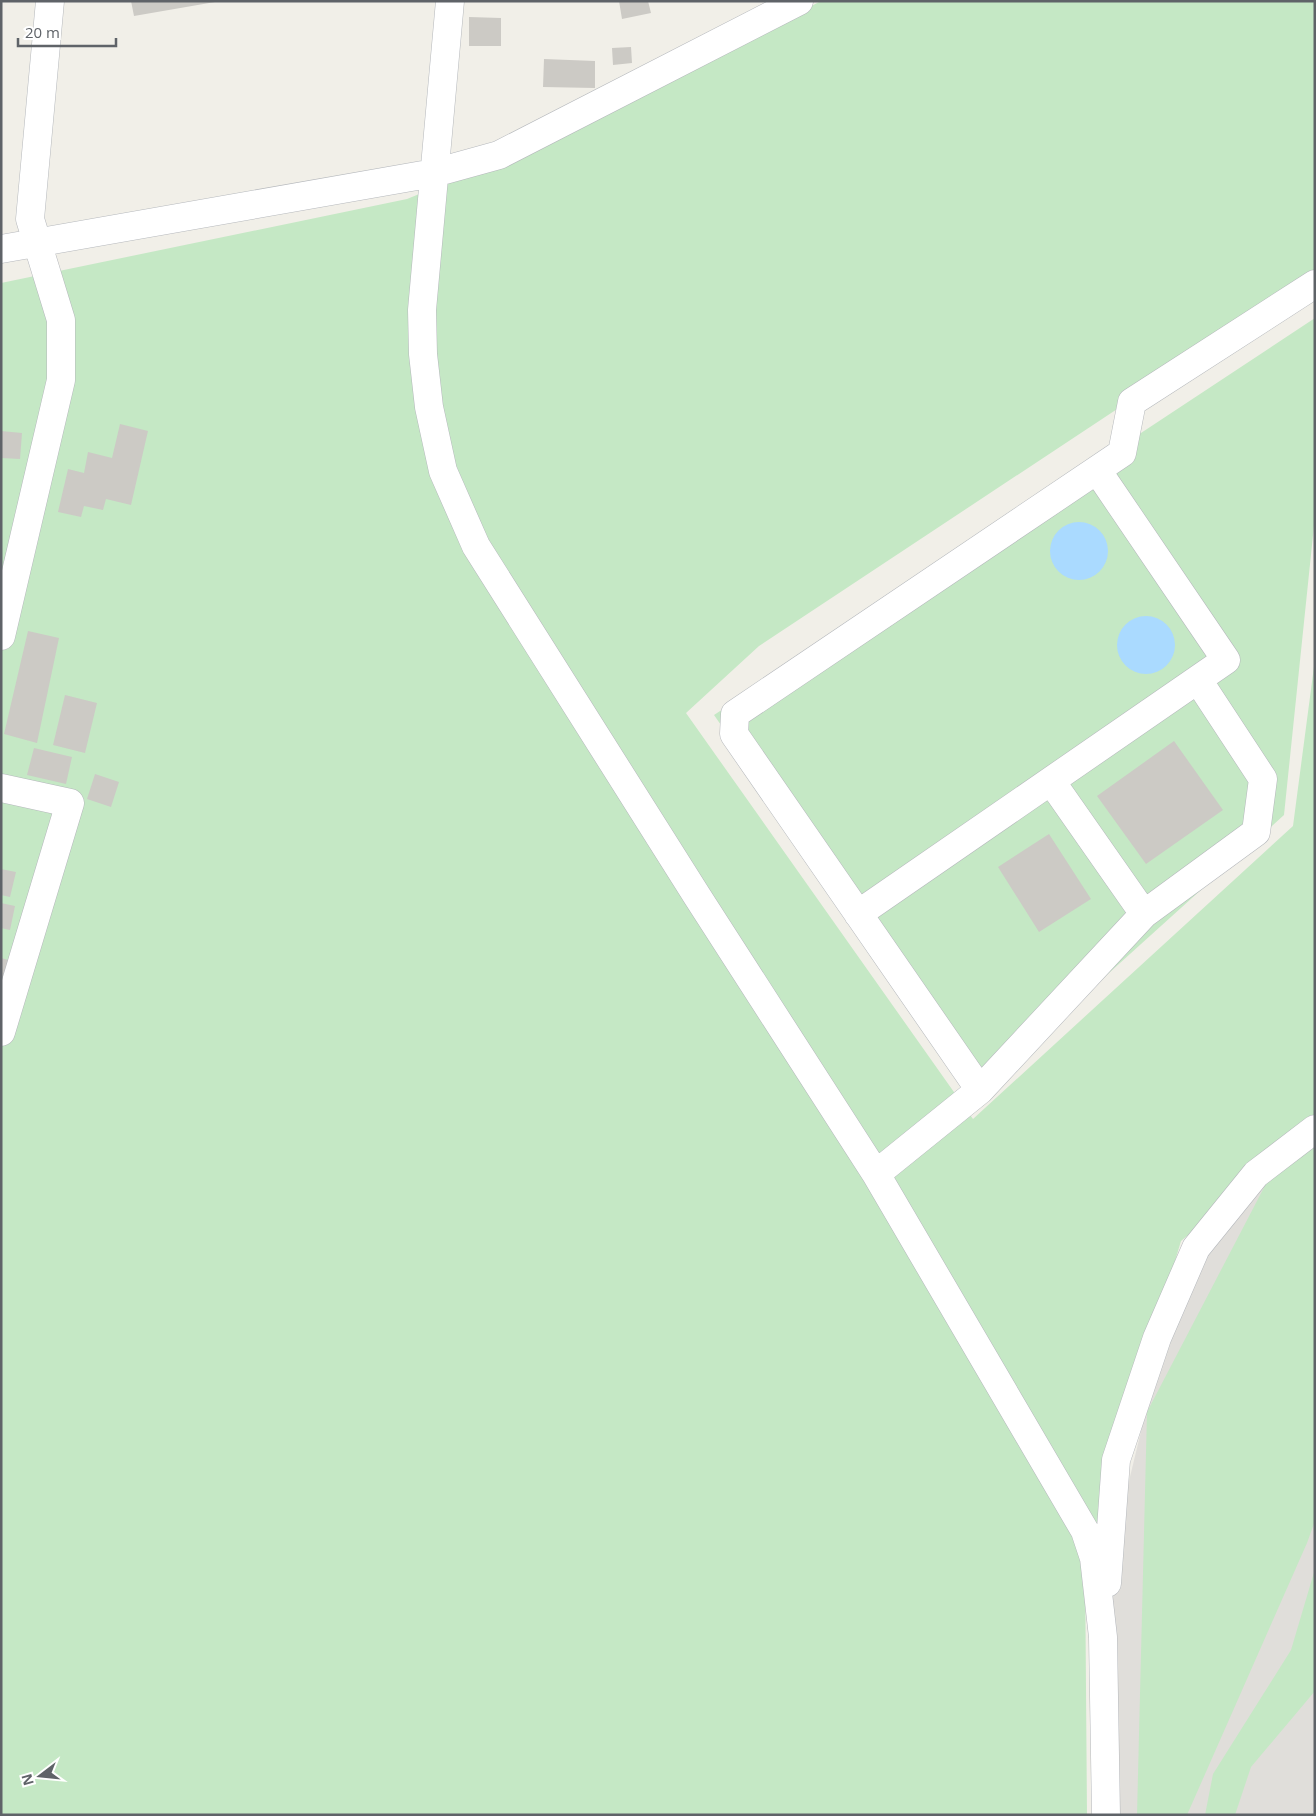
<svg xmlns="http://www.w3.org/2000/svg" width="1316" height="1816" font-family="'Open Sans',sans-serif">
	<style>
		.industrial { fill: #e0deda }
		.green { fill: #c5e8c5 }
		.water { fill: #aadaff }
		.building { fill: #cccac5 }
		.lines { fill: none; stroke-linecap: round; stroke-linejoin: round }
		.minor-casing { stroke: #b5b8bc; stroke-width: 29 }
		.minor { stroke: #fff; stroke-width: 28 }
	</style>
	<rect width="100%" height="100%" fill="#f1efe8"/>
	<path class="industrial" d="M1315,1127V1815H1098L1108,1568L1172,1303L1249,1181Z"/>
	<path class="green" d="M821,1H1315V278L759,646L686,713L973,1119L1293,826L1315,659V1128L1181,1241L1085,1561L1087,1815H1V283L407,199L559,137Z
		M1315,318V516L1284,815L976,1093L714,715Z
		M1315,1146V1521L1307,1543L1187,1815H1137L1147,1412L1270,1176Z
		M1315,1569V1691L1251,1767L1235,1815H1205L1213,1774L1291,1650Z"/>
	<path class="water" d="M1050 551a29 29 0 1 1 58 0a29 29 0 1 1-58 0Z
		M1117 645a29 29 0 1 1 58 0a29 29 0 1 1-58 0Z"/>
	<path class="building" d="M131,1H215V2L134,16Z
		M619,1H648L651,13L622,19Z
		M469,17L501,18V46H469Z
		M631,47L632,63L613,65L612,48Z
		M544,59L595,61V88L543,87Z
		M120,424L148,431L131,505L106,499L103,510L84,506L81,517L58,512L68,469L84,473L88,452L112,458Z
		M1,431L22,433L20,459L1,458Z
		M28,631L59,638L37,743L4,734Z
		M65,695L97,703L85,753L53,745Z
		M1174,741L1223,810L1146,864L1097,796Z
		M34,748L72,757L66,784L27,775Z
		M95,774L119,782L111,807L87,799Z
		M1049,834L1091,899L1039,932L998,867Z
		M1,869L16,872L10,897L1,895Z
		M1,903L15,906L10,930L1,928Z
		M1,958L12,961L1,989Z"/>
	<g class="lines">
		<g class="minor-casing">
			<path id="minor" d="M450,1L422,310L423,354L429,407L443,471L476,546L697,896L876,1174L1085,1531L1094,1558L1103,1637L1106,1815
				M1,249L434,173L499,155L799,1
				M1,636L61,380V320L30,219L50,1
				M1,788L70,803L1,1032
				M858,914L1226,660L1097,470
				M1144,914L1256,832L1263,779L1198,680
				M980,1090L734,734L735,714L1122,453L1132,402L1315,284
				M876,1174L980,1090L1144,914L1051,781
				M1107,1583L1116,1460L1157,1338L1196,1248L1256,1174L1315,1129"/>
		</g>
		<use href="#minor" class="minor"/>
	</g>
	<rect width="1316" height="1816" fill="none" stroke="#5f6368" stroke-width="5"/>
	<g transform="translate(40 1776) rotate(254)" stroke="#ffffff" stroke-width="4" paint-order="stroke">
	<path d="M0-4L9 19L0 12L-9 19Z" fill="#5f6368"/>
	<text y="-8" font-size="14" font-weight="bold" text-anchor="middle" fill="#5f6368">N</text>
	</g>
	<path d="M18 38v8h98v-8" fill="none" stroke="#5f6368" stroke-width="2.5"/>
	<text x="25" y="38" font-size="15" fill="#5f6368" stroke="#ffffff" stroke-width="4" paint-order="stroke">20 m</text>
</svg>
